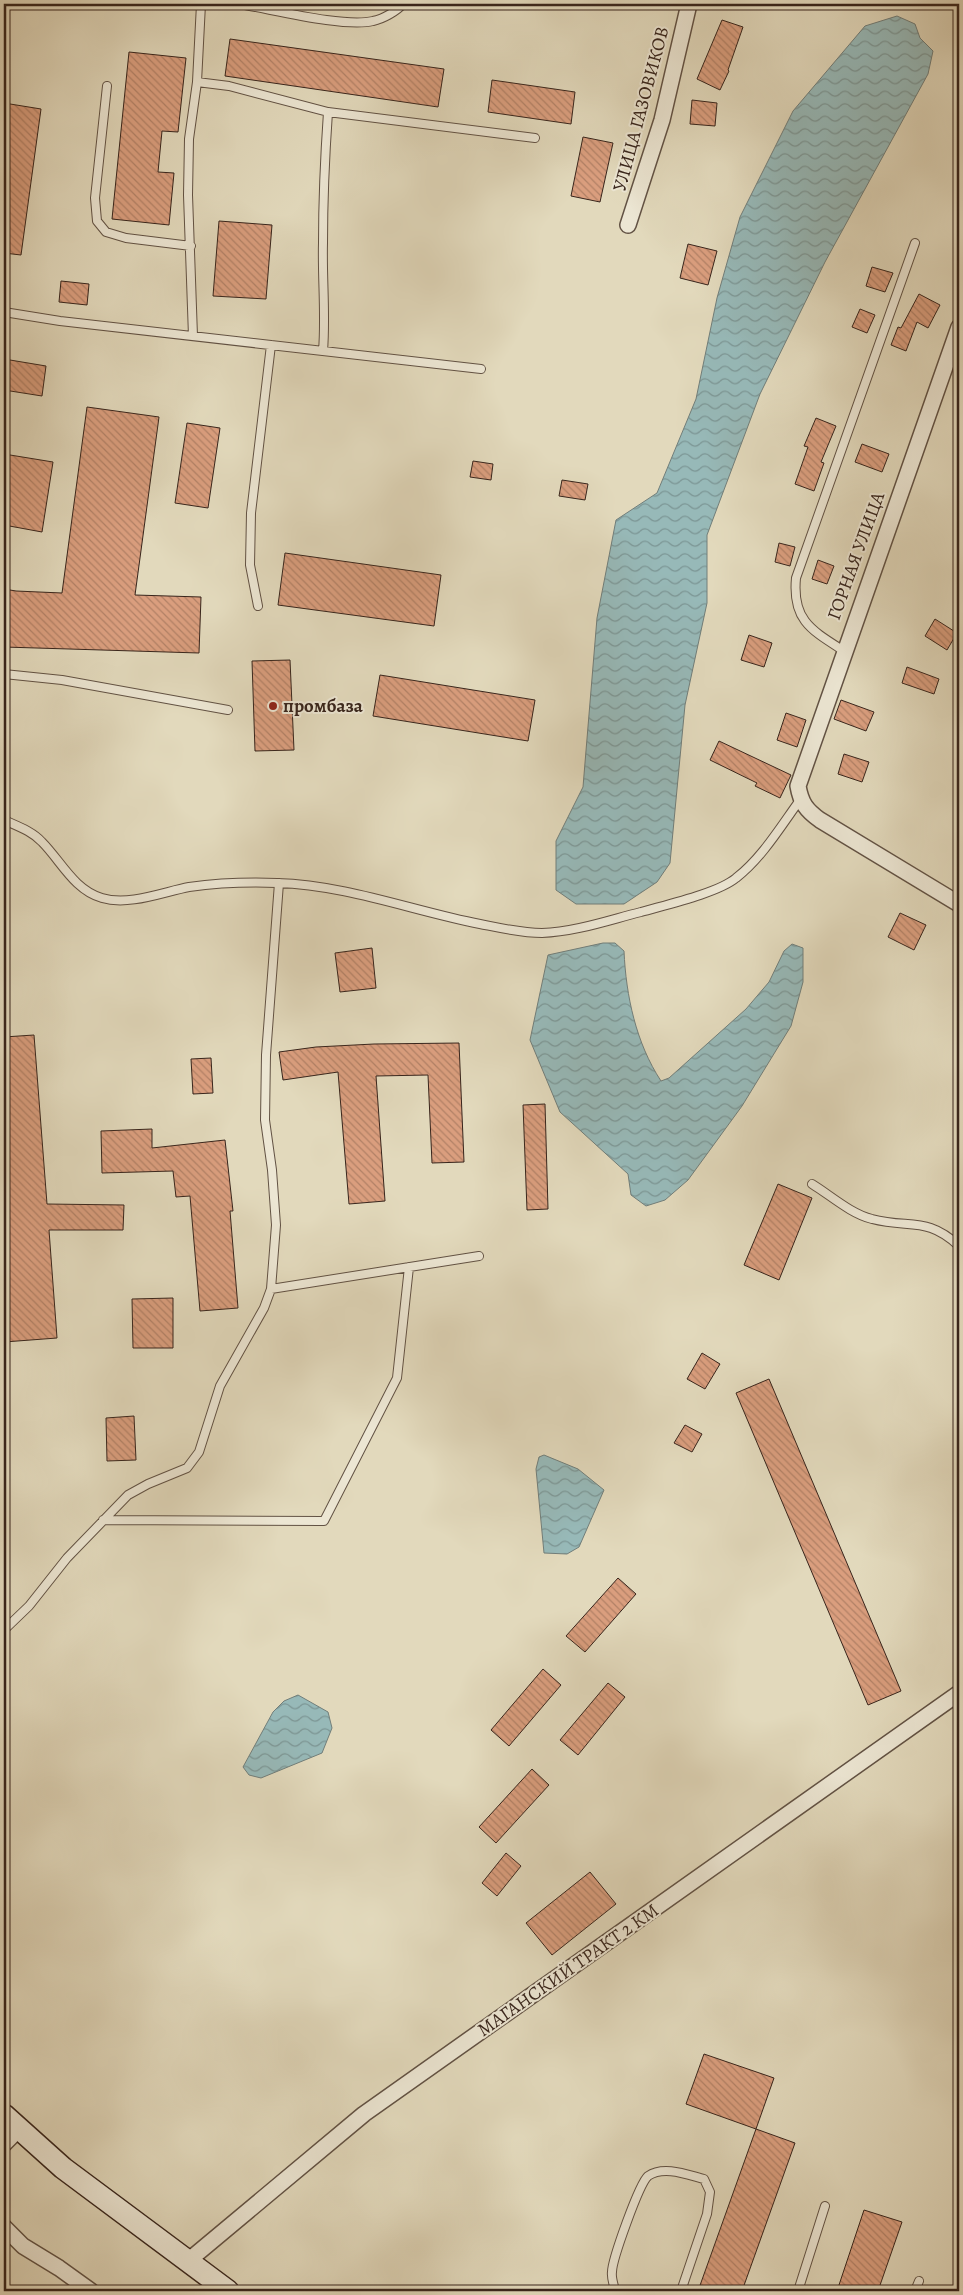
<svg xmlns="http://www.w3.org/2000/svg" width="963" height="2295" font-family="Alegreya,serif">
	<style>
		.water { fill: url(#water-waves); stroke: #717e7a }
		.building { fill: url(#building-back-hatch); stroke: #38251c }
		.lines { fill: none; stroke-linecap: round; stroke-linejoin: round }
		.lane-casing { stroke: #625244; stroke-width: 10 }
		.street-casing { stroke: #625244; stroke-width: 18 }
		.secondary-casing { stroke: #38251c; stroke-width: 24 }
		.lane { stroke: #ece6d3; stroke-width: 8 }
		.street { stroke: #ece6d3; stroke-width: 15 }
		.secondary { stroke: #ece6d3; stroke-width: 21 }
		.poi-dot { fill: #8f2418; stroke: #ece6d3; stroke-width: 2 }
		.labels { text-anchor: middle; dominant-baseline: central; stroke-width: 4; stroke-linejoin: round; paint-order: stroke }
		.street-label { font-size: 19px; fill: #38251c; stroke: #ece6d3 }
		.poi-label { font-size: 19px; font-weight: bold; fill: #38251c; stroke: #ece6d3; text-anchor: start }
	</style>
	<defs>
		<pattern id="water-waves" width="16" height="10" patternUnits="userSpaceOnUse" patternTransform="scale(1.25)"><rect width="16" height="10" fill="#97b9b8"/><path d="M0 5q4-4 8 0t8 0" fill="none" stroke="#7c9695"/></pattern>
		<pattern id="building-back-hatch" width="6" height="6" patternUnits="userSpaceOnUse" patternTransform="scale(1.25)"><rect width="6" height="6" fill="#da9e7e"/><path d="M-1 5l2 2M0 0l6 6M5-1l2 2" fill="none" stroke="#b28166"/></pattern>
	</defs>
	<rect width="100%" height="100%" fill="#e2d9bc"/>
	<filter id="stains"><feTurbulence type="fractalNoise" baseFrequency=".004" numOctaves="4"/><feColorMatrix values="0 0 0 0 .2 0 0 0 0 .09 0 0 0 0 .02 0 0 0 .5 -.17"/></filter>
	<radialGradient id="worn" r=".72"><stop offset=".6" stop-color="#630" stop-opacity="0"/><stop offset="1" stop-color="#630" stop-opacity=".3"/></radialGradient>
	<path class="water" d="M897,16L915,24L920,38L933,51L928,74L825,262L760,394L707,535V603L685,705L670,863L657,882L624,904H576L556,890V841L583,787L597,618L616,520L657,493L696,399L717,298L740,217L793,111L865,26Z
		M603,943H615L624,951C626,996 636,1043 661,1081L669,1078L746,1009L769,982L784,951L792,944L803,948V982L791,1026L742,1106L688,1180L665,1200L646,1206L631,1195L628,1174L560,1112L530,1040L548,955Z
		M544,1455L578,1469L604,1490L579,1547L567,1554L544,1553L536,1469L539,1457Z
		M298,1695L328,1712L332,1728L322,1753L261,1778L249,1775L243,1767L273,1712L284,1701Z"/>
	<path class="building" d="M722,20L743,27L728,70L729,71L720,90L697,79Z
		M230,39L444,69L438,107L225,76Z
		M129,52L186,58L178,132L162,131L158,172L174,173L169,225L112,219Z
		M492,80L575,92L571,124L488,112Z
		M692,100L717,103L715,126L690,124Z
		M4,103L41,109L21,255L4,253Z
		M583,137L613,143L600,202L571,196Z
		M219,221L272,225L266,299L213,296Z
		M688,244L717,251L708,285L680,278Z
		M872,267L893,273L885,292L866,286Z
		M61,281L89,284L87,305L59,302Z
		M919,294L940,305L928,328L917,322L906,351L891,345L898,327L901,328Z
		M860,309L875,315L867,333L852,327Z
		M4,359L46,366L42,396L4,390Z
		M87,407L159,417L135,595L201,597L199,653L4,647V589L16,591L62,593Z
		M816,418L836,426L821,462L824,463L814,491L795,484L808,447L804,446Z
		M187,423L220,428L208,508L175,503Z
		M862,444L889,454L882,472L855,462Z
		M4,454L53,462L42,532L4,525Z
		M473,461L493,464L491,480L470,477Z
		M562,480L588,484L585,500L559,496Z
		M779,543L795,547L790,566L775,562Z
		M285,553L441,575L434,626L278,605Z
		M818,560L834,566L827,584L812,579Z
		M935,619L957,633L947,650L925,636Z
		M749,635L772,643L764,667L741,660Z
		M290,660L294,750L255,751L252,661Z
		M907,667L939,679L934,694L902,683Z
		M380,675L535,700L528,741L373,716Z
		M841,700L874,712L866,731L834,719Z
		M786,713L806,720L797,747L777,740Z
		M719,741L791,775L780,798L755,786L757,783L710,760Z
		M844,754L869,762L862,782L838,774Z
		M900,913L926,925L914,950L888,937Z
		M372,948L376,988L340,992L335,953Z
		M34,1035L47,1204L124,1205L123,1230H49L57,1338L4,1342V1037Z
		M459,1043L464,1162L432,1163L428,1075L376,1076L385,1201L349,1204L338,1072L283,1080L279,1052L316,1047L374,1044Z
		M211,1058L213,1093L193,1094L191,1059Z
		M545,1104L548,1209L527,1210L523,1105Z
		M152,1129V1148L225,1140L233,1211H230L238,1308L200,1311L190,1196L176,1197L173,1171L102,1173L101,1131Z
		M778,1184L812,1198L779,1280L744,1265Z
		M173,1298V1348H133L132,1299Z
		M702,1353L720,1364L705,1389L687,1379Z
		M769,1379L901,1691L868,1705L736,1393Z
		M134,1416L136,1460L107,1461L106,1418Z
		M685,1425L702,1434L692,1452L674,1443Z
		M618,1578L636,1594L585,1652L566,1636Z
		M543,1669L561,1685L509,1746L491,1730Z
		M608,1683L625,1697L578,1755L560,1740Z
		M532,1769L549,1785L496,1843L479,1827Z
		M506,1853L521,1866L497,1896L482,1883Z
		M590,1872L616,1904L552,1955L526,1923Z
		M704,2054L774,2078L756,2129L686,2104Z
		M756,2129L795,2143L742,2291H698Z
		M864,2210L902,2222L878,2291H837Z"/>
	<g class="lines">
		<g class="lane-casing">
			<path id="lane" d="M239,4C271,9 344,28 373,21C383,19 397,11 403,4
				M197,82L229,86L328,112L535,138
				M107,86L95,198L97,221L106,232L126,238L191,246
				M4,312L60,321L481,369
				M193,336L188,195L189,139L197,82L201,4
				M323,351C326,315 322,279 323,243C323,199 325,155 328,112
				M258,606L250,565L251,513L271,345
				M844,651C811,630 792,620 796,578L915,243
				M4,674L62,680L228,710
				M4,820C17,826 32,831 42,842C61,861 74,890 102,898C129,906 163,892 189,887C218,883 249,882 277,883C347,885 413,911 480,924C500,928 521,933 542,933C575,932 609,920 641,912C665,905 718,893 736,878C762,858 781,826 800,800
				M812,1184C830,1195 851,1214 872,1219C910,1229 927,1216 959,1246
				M271,1289L479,1256
				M103,1520L324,1521L397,1378L409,1267
				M4,1630L29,1606L67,1558L128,1495L148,1484L187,1468L199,1452L220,1386L264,1308L271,1289L276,1225L272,1170L265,1120L266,1055L279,883
				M615,2291C614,2285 611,2278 612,2272C612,2260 639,2184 648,2176C664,2165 688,2175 704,2179L710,2192L707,2214L681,2291
				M798,2291L825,2206
				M915,2291L919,2281"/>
		</g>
		<g class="street-casing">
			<path id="street" d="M628,225L662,120L689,4
				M959,327L798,786C801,803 806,810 820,820L959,904
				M4,2144L18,2130
				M4,2227L23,2246L59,2268L91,2291
				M188,2261L364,2114L959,1693"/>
		</g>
		<g class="secondary-casing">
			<path id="secondary" d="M4,2115L63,2168L228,2291"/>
		</g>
		<use href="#lane" class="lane"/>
		<use href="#street" class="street"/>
		<use href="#secondary" class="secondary"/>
	</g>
	<circle class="poi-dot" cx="273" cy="706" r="5"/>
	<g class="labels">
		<g class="street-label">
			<text transform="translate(641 109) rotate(-75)">УЛИЦА ГАЗОВИКОВ</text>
			<text transform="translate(856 556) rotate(-70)">ГОРНАЯ УЛИЦА</text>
			<text transform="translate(568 1970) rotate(-35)">МАГАНСКИЙ ТРАКТ 2 КМ</text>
		</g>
		<g class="poi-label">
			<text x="283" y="706">промбаза</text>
		</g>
	</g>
	<rect width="963" height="2295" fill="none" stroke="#e2d9bc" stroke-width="20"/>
	<rect x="5" y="5" width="953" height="2285" fill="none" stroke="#38251c" stroke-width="2.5"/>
	<rect x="10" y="10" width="943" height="2275" fill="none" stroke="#38251c"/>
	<rect width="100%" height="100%" filter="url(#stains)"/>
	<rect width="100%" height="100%" fill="url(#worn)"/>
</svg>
